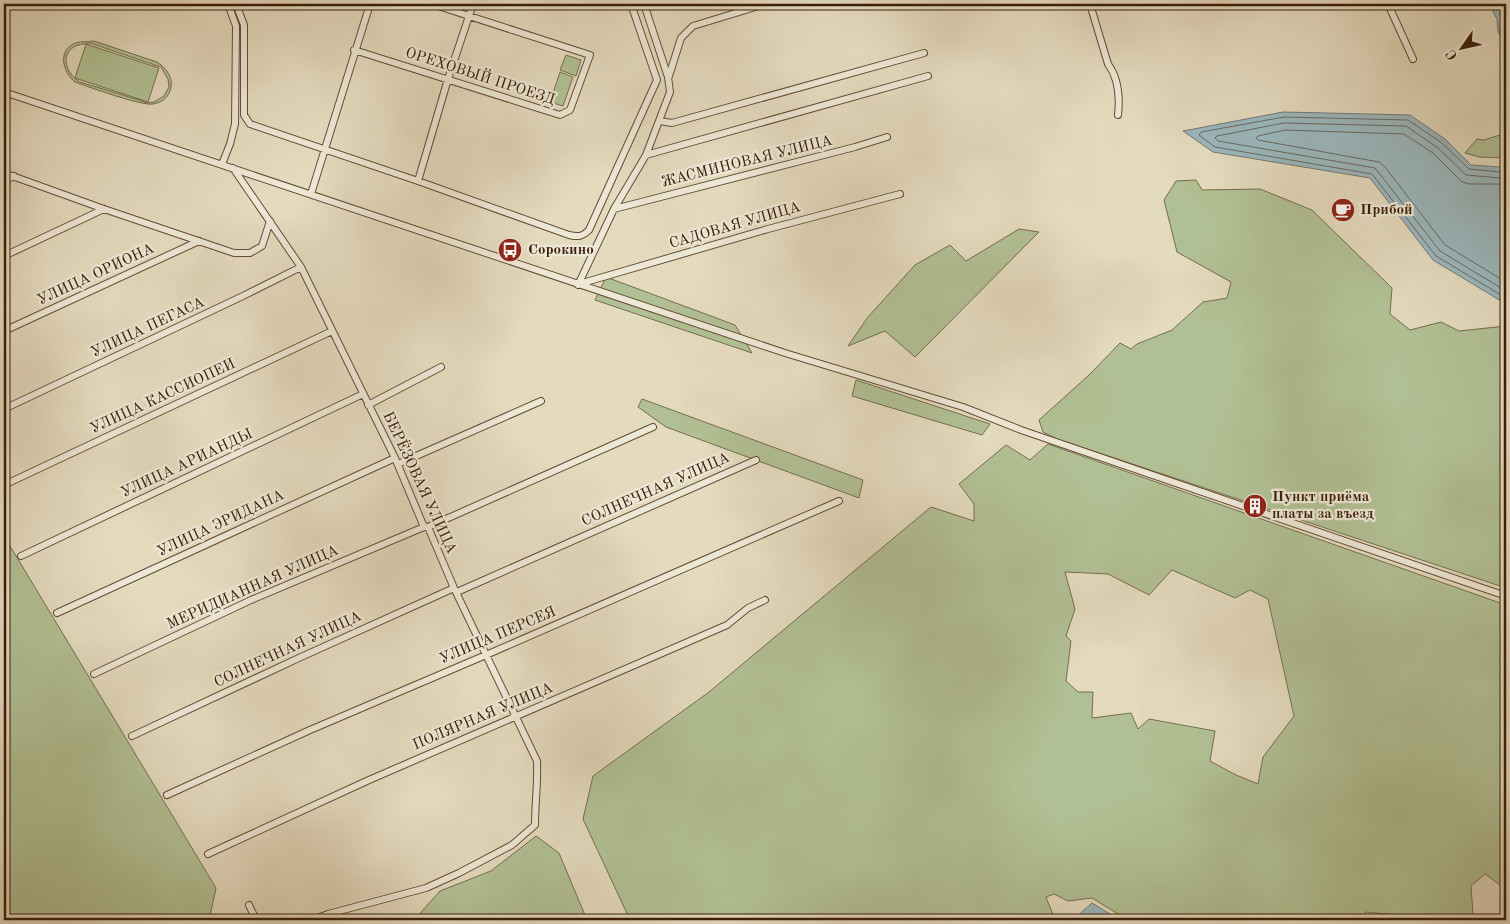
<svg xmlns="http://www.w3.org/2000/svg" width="1510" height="924" font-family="'Old Standard TT',serif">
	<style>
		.green { fill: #b1c094; stroke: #756e4e; fill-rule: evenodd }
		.water { fill: #9bb7bd; stroke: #747975 }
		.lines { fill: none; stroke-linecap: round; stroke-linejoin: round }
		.shore { stroke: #6a6a62; stroke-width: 1 }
		.minor-casing { stroke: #644c36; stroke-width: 8 }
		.minor { stroke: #ede7d5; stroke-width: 6 }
		.labels { text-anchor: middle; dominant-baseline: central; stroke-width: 4.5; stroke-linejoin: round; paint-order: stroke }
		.street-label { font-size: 15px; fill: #391d08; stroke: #ede7d5 }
		.poi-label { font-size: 15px; font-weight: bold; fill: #391d08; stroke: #ede7d5; text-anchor: start }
	</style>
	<rect width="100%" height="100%" fill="#e4dabe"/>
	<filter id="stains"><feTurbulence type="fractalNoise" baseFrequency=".004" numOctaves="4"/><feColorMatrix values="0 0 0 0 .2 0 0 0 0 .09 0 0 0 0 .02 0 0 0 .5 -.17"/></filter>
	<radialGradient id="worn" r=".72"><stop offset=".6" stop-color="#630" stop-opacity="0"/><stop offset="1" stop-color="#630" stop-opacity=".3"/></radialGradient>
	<path class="green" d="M94,41L157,62C165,67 173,76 171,87C170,96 162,103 153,104C141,106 89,87 75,82C64,73 57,53 73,44C79,41 87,42 94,41ZM90,43L161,67L168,79L169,87L164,96L154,102L147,103L139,100L80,82C69,76 60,59 71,49C77,44 84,44 90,43Z
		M86,44L159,68L148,102L75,78Z
		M566,55L581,60L576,76L560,70Z
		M560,72L573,77L563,106L550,102Z
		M1506,133L1505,158L1479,157L1465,153L1477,139L1484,140Z
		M1196,180L1202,190L1260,189L1312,210L1392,288L1390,314L1410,330L1441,322L1459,331L1506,326V588L1057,439L1043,432L1039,420L1089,375L1120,343L1131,349L1137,344L1172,330L1203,302L1227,298L1231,282L1177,252L1164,200L1176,181Z
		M1019,229L1039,232L915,357L885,331L848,346L868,317L915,265L950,245L966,261Z
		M606,277L735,325L752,353L595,300Z
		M856,380L990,424L982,435L852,396Z
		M642,399L863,480L859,498L666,427L638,407Z
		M1048,444L1506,605V887L1504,888L1485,874L1471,886L1473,914L1478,920H1397L1396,915L1366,912L1361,920H1128L1092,898L1068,901L1054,894L1046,897L1055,920H630L583,819L593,776L709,692L931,507L974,521V504L959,484L1006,445L1030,460ZM1172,570L1235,598L1250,590L1268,599L1294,716L1263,757L1258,784L1236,775L1210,761L1215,731L1149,719L1138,729L1131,713L1092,718L1093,692H1078L1066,681L1071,641L1066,636L1075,609L1065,572L1108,574L1149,595Z
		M4,536L216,888L209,920H4Z
		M536,836L559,853L587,920H414L440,891L491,871Z"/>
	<path class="water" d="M1489,4H1506V46L1498,32L1497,19Z
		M1283,112L1410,115L1445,139L1471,165L1500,167L1506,165V304L1433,260L1370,178L1213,152L1183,131Z
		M1092,903L1120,920H1073Z"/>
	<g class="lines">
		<path class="shore" d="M1506,170L1500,172L1469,169L1442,143L1408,120L1284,117L1201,132L1199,135L1215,147L1372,174L1436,256L1506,298
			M1506,176L1500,178L1466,175L1438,148L1406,126L1284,123L1217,136L1215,138L1218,141L1375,168L1440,251L1506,291
			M1506,184H1470L1462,182L1433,153L1404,134L1285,130L1258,136L1256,138L1258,140L1379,162L1385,167L1445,245L1506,282"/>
		<g class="minor-casing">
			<path id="minor" d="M236,4L244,25V115L250,124L418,181L569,235C578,237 582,237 589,230L657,80L631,4
				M1090,4L1108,64C1119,79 1120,97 1118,115
				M1388,4L1413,59
				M354,50L560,115L570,110L590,55L432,4
				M669,76L681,38L693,26L765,4
				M4,92L785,353L963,407L1021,430L1506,596
				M660,121L672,123L924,53
				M646,155L928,76
				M222,164L230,144L235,124L236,26L228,4
				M233,168L301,267L395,458L424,527H428L454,588L537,761C538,783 535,803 535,825L512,845L459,873L426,888L328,914L312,920
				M4,173L104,209L234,253H250L262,246L270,221
				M4,181L14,176
				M418,181L448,79L473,4
				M311,194L370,4
				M614,209L855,147L887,137
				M4,256L104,209
				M579,284L768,229L900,194
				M578,285L614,209L646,155L670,92L668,77L644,4
				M4,331L199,241
				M368,405L441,367
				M4,409L243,296L301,267
				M398,464L541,401
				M4,485L332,331
				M428,527L653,427
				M21,556L363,394
				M457,592L756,460
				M57,613L395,458
				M94,674L251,600L424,527
				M132,736L301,657L454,588
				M167,795L310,730L486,655L839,501
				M208,854L369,780L727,625L748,608L765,600
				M249,905L256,920"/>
		</g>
		<use href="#minor" class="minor"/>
	</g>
	<defs>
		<g id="cafe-disc" transform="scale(1.25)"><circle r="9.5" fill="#8f2418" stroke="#ede7d5"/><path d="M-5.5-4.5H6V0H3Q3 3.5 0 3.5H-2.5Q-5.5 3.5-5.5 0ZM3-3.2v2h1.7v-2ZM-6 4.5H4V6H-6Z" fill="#fff"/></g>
		<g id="bus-disc" transform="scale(1.25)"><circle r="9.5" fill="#8f2418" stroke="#ede7d5"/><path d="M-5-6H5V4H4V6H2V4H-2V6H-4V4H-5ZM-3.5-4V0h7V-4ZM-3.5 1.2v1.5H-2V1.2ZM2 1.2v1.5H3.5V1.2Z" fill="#fff"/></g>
		<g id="building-disc" transform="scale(1.25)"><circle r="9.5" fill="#8f2418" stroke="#ede7d5"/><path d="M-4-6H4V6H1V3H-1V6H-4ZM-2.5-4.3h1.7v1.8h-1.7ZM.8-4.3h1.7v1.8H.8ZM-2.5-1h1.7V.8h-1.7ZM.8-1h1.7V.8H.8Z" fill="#fff"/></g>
	</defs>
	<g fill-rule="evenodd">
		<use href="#cafe-disc" x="1343" y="210"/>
		<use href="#bus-disc" x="510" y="250"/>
		<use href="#building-disc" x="1255" y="506"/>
	</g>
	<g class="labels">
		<g class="street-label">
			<text transform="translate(480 77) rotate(18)">ОРЕХОВЫЙ ПРОЕЗД</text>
			<text transform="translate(747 162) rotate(-14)">ЖАСМИНОВАЯ УЛИЦА</text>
			<text transform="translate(735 226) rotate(-16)">САДОВАЯ УЛИЦА</text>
			<text transform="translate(96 275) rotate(-25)">УЛИЦА ОРИОНА</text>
			<text transform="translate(148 328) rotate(-25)">УЛИЦА ПЕГАСА</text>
			<text transform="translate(163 397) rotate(-25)">УЛИЦА КАССИОПЕИ</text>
			<text transform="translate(187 464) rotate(-25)">УЛИЦА АРИАНДЫ</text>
			<text transform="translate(419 483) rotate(65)">БЕРЁЗОВАЯ УЛИЦА</text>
			<text transform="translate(656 490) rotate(-24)">СОЛНЕЧНАЯ УЛИЦА</text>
			<text transform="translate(221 524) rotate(-25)">УЛИЦА ЭРИДАНА</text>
			<text transform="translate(253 588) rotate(-24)">МЕРИДИАННАЯ УЛИЦА</text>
			<text transform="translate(498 636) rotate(-23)">УЛИЦА ПЕРСЕЯ</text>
			<text transform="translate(288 650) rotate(-25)">СОЛНЕЧНАЯ УЛИЦА</text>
			<text transform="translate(483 717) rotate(-23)">ПОЛЯРНАЯ УЛИЦА</text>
		</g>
		<g class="poi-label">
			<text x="1360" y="210">Прибой</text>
			<text x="528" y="250">Сорокино</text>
			<text x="1272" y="497">Пункт приёма<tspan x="1272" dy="17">платы за въезд</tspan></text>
		</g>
	</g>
	<rect width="1510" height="924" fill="none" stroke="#e4dabe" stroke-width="20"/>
	<rect x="5" y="5" width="1500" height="914" fill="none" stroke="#391d08" stroke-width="2.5"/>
	<rect x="10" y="10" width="1490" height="904" fill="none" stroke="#391d08"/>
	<g transform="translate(1462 48) rotate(236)" stroke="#ede7d5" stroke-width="4" paint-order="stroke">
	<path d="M0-4L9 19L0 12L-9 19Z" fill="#391d08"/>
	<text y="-8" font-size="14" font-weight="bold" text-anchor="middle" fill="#391d08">С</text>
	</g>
	<rect width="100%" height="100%" filter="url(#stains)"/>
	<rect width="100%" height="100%" fill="url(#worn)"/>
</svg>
